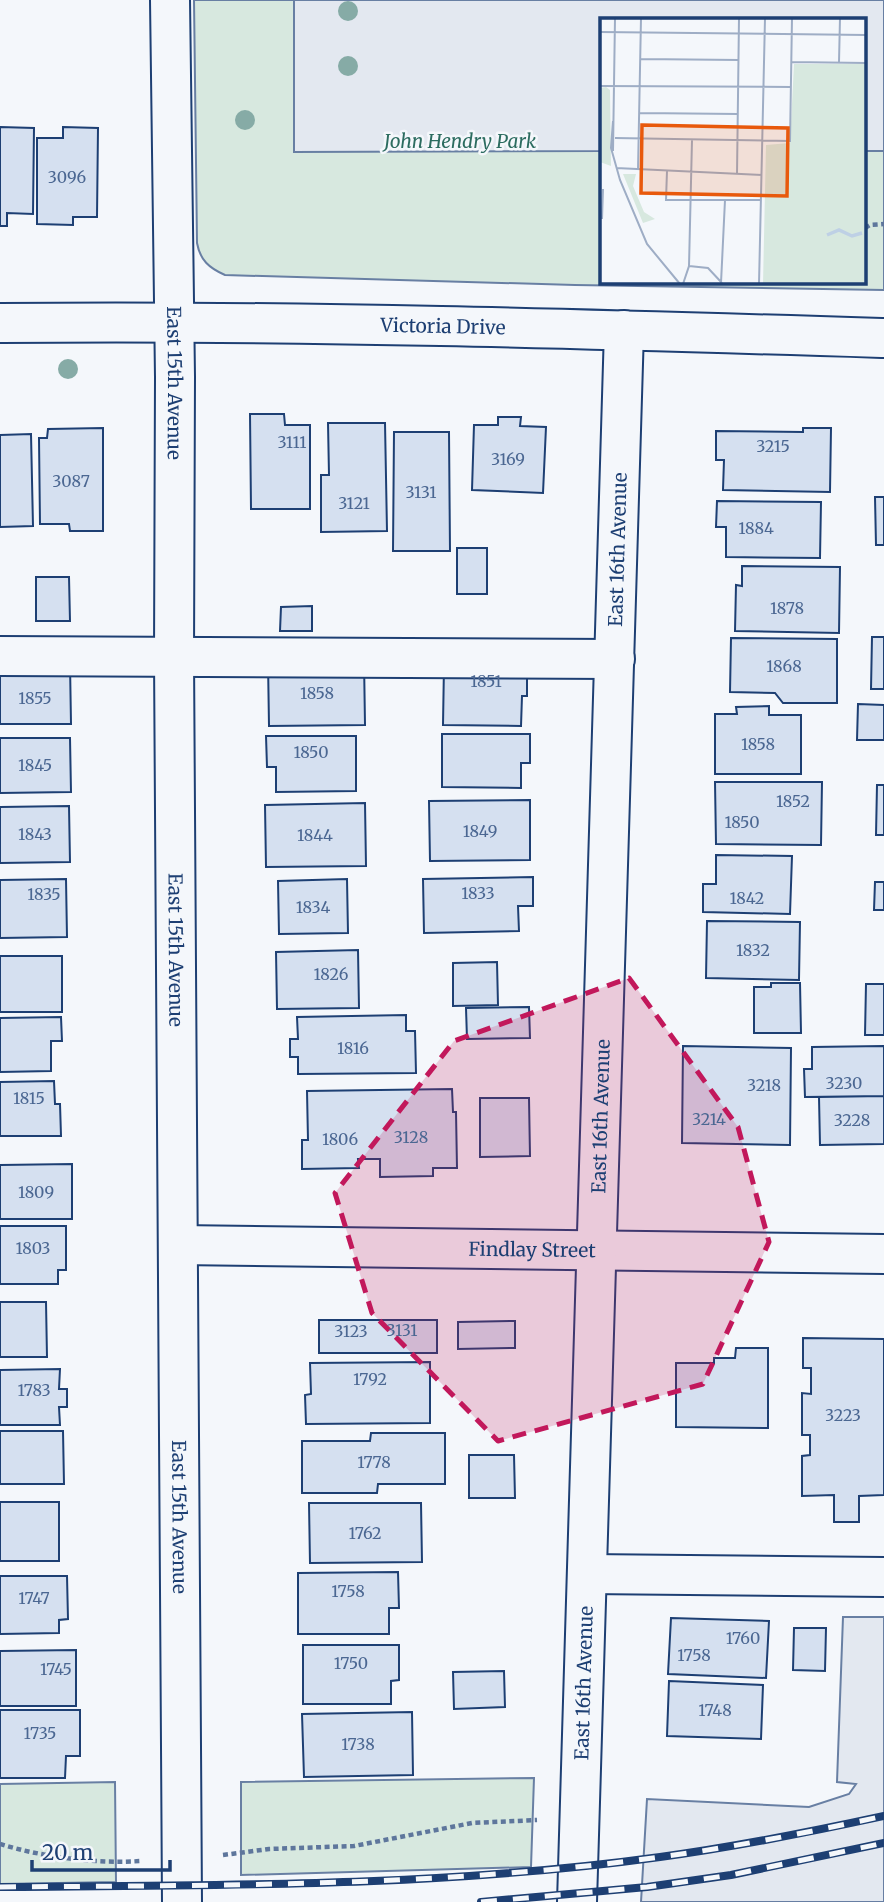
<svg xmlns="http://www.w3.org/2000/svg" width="884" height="1902" font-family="Merriweather,serif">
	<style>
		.green { fill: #d7e8df; stroke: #687fa3; stroke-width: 2; fill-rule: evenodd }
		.parking { fill: #e3e8f0; stroke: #687fa3; stroke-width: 2 }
		.building { fill: #d5e0f0; stroke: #1d3f73; stroke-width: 2 }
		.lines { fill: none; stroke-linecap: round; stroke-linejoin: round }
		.minor-casing { stroke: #1d3f73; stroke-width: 42 }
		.path { stroke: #5e769c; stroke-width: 4.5; stroke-dasharray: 5 3.5; stroke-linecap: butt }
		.minor { stroke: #f4f7fb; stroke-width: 38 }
		.rail-casing { stroke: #1d3f73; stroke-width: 8 }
		.rail { stroke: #f4f7fb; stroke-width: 5; stroke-dasharray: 16; stroke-linecap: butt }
		.tree { fill: #86aba6 }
		.marked { fill: #c2185b; fill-opacity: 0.2; stroke: #c2185b; stroke-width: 5; stroke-dasharray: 14 9; stroke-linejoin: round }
		.labels { text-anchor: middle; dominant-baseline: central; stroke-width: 5; stroke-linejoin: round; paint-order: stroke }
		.number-label { font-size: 16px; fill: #4b6792 }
		.park-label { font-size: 19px; font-style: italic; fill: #2c6c60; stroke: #f4f7fb }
		.street-label { font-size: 19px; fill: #1d3f73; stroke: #f4f7fb }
		.inset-river { fill: none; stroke: #bed0e5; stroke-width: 3.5 }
		.inset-road { fill: none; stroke: #9eadc5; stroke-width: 2 }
		.view { fill: #e8590c; fill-opacity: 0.15; stroke: #e8590c; stroke-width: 3.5 }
		.inset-edge { fill: none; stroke: #1d3f73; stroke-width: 3.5 }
	</style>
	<rect width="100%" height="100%" fill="#f4f7fb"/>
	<path class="green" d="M194,0H884V290L575,285L225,275C209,268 200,260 197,243ZM602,19H865V282H602Z
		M534,1778L531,1867L241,1875V1782Z
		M115,1782L116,1882L0,1884V1784Z"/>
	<path class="parking" d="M294,0H884V151H865V19H602V151L294,152Z
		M843,1617H884V1902H641L647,1799L809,1807L849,1794L856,1784L837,1782Z"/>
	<path class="building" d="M0,127L34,128L33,214L7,213V226H0Z
		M63,127L98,128L97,217H73V225L37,224V138H63Z
		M250,414H284L285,425H310V509H251Z
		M498,417H521L520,426L546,427L543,493L472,490L474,425H498Z
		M328,423H385L387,531L321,532V475H329Z
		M103,428V531H70L69,524H40L39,438H47L48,429Z
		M803,428H831L830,492L723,490L724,460H716V431L803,432Z
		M394,432H449L450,551H393Z
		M31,434L33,526L0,527V435Z
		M875,497H884V545H876Z
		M717,501L821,502L820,558L726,557V527H716Z
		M457,548H487V594H457Z
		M742,566L840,567L839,633L735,631L736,585L742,586Z
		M36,577H69L70,621H36Z
		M312,606V631H280L281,607Z
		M872,637H884V689H871Z
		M731,638L837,639V703H783L775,693L730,692Z
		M364,660L365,725L269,726L268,662Z
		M70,664L71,724H0V673Z
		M444,665L527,666V696H522L521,726L443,725Z
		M858,704L884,705V740H857Z
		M769,706V715H801V774H715V714H737L736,707Z
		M442,734H530V763H521V788L442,787Z
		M266,736H356V791L276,792V767H267Z
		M0,738H70L71,792L0,793Z
		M715,782H822L821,845L716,844Z
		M877,785H884V835H876Z
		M530,800V860L430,861L429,801Z
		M365,803L366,866L266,867L265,805Z
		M69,806L70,862L0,863V807Z
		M716,855L792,856L790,914L703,912V884H716Z
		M533,877V906H518L519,931L424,933L423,879Z
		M66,879L67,937L0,938V880Z
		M347,879L348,933L279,934L278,881Z
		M875,882H884V910H874Z
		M707,921L800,922L799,980L706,978Z
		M358,950L359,1008L277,1009L276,952Z
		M0,956H62V1012H0Z
		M497,962L498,1005L453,1006V963Z
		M771,983H800L801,1033H754V987H771Z
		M866,984H884V1035H865Z
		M529,1007L530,1038L467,1039L466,1008Z
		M406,1015V1031H415L416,1073L298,1074V1057H290V1039H298L297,1017Z
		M61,1017L62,1041H51V1071L0,1072V1018Z
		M683,1046L791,1048L790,1145L682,1143Z
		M884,1046V1096L805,1097L804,1069H812V1047Z
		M54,1081L55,1104H60L61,1136H0V1082Z
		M452,1089L453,1112H456L457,1168H433V1176L380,1177V1159H358L359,1168L302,1169V1140H308L307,1091Z
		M884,1096V1144L820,1145L819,1097Z
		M480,1098H529L530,1156L480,1157Z
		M72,1164V1219H0V1165Z
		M0,1226H66V1270H58V1284H0Z
		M0,1302H46L47,1357H0Z
		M319,1320H437V1353H319Z
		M515,1321V1348L458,1349V1322Z
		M803,1338L884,1339V1495L859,1496V1522H834V1495L802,1496V1456L810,1455V1435H802V1393L811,1394V1368H803Z
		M736,1348H768V1428L676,1427V1363H714V1358H735Z
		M430,1362V1423L306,1424L305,1395L311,1394L310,1363Z
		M60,1369L59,1389H67V1407H59L60,1425H0V1370Z
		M0,1431H63L64,1484H0Z
		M371,1433H445V1484H378L377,1493H302V1441H370Z
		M469,1455H514L515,1498H469Z
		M0,1502H59V1561H0Z
		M309,1503H421L422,1562L310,1563Z
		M398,1572L399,1608H389V1634H298V1573Z
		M0,1576H67L68,1619L59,1620V1633L0,1634Z
		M671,1618L769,1621L766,1678L668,1674Z
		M794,1628H826L825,1671L793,1670Z
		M303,1645H399V1680L391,1681V1704H303Z
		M76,1650V1706H0V1651Z
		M504,1671L505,1707L454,1709L453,1672Z
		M669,1681L763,1685L761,1739L667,1736Z
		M0,1710H80V1756H66L65,1778H0Z
		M412,1712L413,1775L304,1777L302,1714Z"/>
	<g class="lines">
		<g class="minor-casing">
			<g id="minor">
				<path id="s1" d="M170,0L175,377L174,656L182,1902"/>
				<path id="s2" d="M0,323C295,320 589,329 884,338"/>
				<path d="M0,656L615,659"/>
				<path id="s3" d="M178,1245L884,1254"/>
				<path d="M587,1574L884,1577"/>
				<path id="s4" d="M577,1902L624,330"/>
			</g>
		</g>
		<path class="path" d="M865,228L870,225L884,224
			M0,1844C42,1857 97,1864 141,1861
			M223,1855L269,1849L354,1846L472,1823L537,1820"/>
		<use href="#minor" class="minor"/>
		<g class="rail-casing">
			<path id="rail" d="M0,1887C220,1885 442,1887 660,1857C735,1847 810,1832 884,1816
				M481,1902L647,1887L731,1875L884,1843"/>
		</g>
		<use href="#rail" class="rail"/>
	</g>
	<g class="tree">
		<circle cx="348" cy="11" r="10"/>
		<circle cx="348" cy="66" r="10"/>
		<circle cx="245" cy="120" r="10"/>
		<circle cx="68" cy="369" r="10"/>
	</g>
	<path class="marked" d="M629,978L738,1127L769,1242L703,1384L498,1441L372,1313L335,1193L454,1041Z"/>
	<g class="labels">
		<g class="number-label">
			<text x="67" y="177">3096</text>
			<text x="292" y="442">3111</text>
			<text x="773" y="446">3215</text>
			<text x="508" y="459">3169</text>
			<text x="71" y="481">3087</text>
			<text x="421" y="492">3131</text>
			<text x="354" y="503">3121</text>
			<text x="756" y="528">1884</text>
			<text x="787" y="608">1878</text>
			<text x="784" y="666">1868</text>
			<text x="486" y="681">1851</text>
			<text x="317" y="693">1858</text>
			<text x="35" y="698">1855</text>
			<text x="758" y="744">1858</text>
			<text x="311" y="752">1850</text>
			<text x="35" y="765">1845</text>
			<text x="793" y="801">1852</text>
			<text x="742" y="822">1850</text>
			<text x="480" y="831">1849</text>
			<text x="35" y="834">1843</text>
			<text x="315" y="835">1844</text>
			<text x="478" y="893">1833</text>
			<text x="44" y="894">1835</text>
			<text x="747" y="898">1842</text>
			<text x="313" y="907">1834</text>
			<text x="753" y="950">1832</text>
			<text x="331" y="974">1826</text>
			<text x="353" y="1048">1816</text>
			<text x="844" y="1083">3230</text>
			<text x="764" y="1085">3218</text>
			<text x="29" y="1098">1815</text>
			<text x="709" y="1119">3214</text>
			<text x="852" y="1120">3228</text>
			<text x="411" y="1137">3128</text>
			<text x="340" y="1139">1806</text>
			<text x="36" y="1192">1809</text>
			<text x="33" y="1248">1803</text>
			<text x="402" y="1330">3131</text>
			<text x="351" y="1331">3123</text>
			<text x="370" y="1379">1792</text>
			<text x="34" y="1390">1783</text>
			<text x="843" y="1415">3223</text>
			<text x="374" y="1462">1778</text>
			<text x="365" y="1533">1762</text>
			<text x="348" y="1591">1758</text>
			<text x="34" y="1598">1747</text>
			<text x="743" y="1638">1760</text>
			<text x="694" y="1655">1758</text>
			<text x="351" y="1663">1750</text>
			<text x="56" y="1669">1745</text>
			<text x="715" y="1710">1748</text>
			<text x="40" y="1733">1735</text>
			<text x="358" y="1744">1738</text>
		</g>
		<g class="park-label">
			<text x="460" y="141">John Hendry Park</text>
		</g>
		<g class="street-label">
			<text stroke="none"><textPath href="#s2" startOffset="443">Victoria Drive</textPath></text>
			<text stroke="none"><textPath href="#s1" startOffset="383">East 15th Avenue</textPath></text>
			<text stroke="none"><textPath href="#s4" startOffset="1353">East 16th Avenue</textPath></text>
			<text stroke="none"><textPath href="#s1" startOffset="950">East 15th Avenue</textPath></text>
			<text stroke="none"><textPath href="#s4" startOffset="786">East 16th Avenue</textPath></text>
			<text stroke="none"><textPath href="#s3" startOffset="354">Findlay Street</textPath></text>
			<text stroke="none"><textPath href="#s1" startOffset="1517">East 15th Avenue</textPath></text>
			<text stroke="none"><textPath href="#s4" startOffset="219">East 16th Avenue</textPath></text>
		</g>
	</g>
	<g transform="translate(600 18)">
		<rect width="266" height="266" fill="#f4f7fb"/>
		<path d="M194,46H266V266H163L166,127L190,125ZM6,69L10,72L11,148L0,144V70ZM36,156L33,168L44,194L55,201L43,205L23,156Z" fill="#d7e8df"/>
		<path class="inset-river" d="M227,217L239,212L252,218L262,215"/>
		<path class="inset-road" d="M0,14L266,17M40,41L139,42M191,44L266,45M239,44L240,0M0,68L191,69M40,95L138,96M13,103L11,130L20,162L47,226L80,266M15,120L190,123L192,0M13,133L15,0M16,150L162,157M38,152L41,0M67,153L66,182H161M137,156L139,0M2,201L3,171M89,248L108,250L122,265M121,265L125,182M83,266L89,248L92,122M159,266L165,0"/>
		<path class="view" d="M42,107L188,110L187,178L41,175Z"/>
		<rect width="266" height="266" class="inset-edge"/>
	</g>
	<path d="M32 1860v10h138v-10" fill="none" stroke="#1d3f73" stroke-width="3.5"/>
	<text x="42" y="1860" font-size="21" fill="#1d3f73" stroke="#f4f7fb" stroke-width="5" paint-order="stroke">20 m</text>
</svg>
